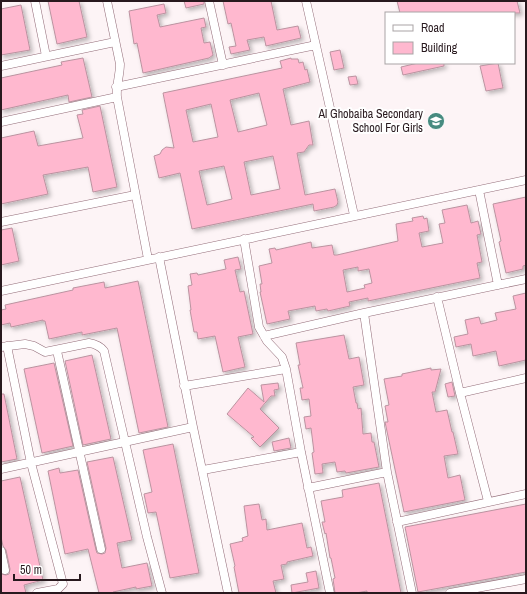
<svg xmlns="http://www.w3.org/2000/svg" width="527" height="594" font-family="'Archivo Narrow',sans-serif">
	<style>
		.building { fill: #ffb8cf; stroke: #bb93a0; fill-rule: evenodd; filter: url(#shadow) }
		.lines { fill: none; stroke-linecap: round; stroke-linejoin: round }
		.street-casing { stroke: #946e7a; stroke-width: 9 }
		.street { stroke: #fff; stroke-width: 8 }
		.labels { text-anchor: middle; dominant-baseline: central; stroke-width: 4; stroke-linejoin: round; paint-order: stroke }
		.poi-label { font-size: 12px; fill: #28191e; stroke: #fff; text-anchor: end }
	</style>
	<defs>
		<filter id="shadow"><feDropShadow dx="2.5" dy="2.5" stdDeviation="2" flood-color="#0004"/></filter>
	</defs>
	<rect width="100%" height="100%" fill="#fdf4f6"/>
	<path class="building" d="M48,1H79L87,37L57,44Z
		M184,1H204V4L186,8Z
		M223,1H271L277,30L298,26L301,38L266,46L264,37L247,40L250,50L231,54L229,47L236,46L231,23L228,24Z
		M397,1H517L520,13H400Z
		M164,4L166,13L157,15L160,27L204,18L206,27L201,28L204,43L210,42L213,55L209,58L143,73L137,43L134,44L129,11Z
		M21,5L30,50L1,55V9Z
		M340,50L344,68L334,70L330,52Z
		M83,58L92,97L69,102L68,95L1,110V78L62,65L61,62Z
		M291,58V59H298L299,63L303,62L305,70L307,69L310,82L283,89L291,125L309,121L313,145H309L304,152L297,153L305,195L335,189L338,202L337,205L334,207L314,211L313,204L192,229L180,173L159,178L154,156L160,154L162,150L166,147L174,148L163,93L282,68L280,61ZM259,93L267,125L238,132L230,100ZM211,104L218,137L193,142L186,110ZM273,156L280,189L251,195L244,162ZM224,166L232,199L207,205L199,171Z
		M418,63H444V66L403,75L401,67Z
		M498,63L503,88L486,91L480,66Z
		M356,76L358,84L350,85L348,77Z
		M100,106L117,187L93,192L88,167L43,175L48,194L1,204V138L34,131L38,146L83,138L77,115L83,114L82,110Z
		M526,197V265L523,266V269L506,273L499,242L501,241L493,204Z
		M467,205L471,223L478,221L481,234L477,235L482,262L477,263L480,278L368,301V298L349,302L350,306L328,311L327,309L316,311L315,306L288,311L290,319L267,324L260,292H261L260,284H262L259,266L272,263L269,249L275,248L276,250L311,242L312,248L332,245L334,255H337L398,241L396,224L413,221L412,218L423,216L424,219L427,218L429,231L419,233L422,247L443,243L439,224L445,223L442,210ZM358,267V271L369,269L372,283L364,285L365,288L347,292L343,270Z
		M12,228L19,261L1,265V230Z
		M238,257L241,269L235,270L240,292L244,291L253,334L238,337L245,367L223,372L215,336L198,339L197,332H194L190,310H191L188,286L192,285L190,274L197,273L198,275L226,269L224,260Z
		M138,281L168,427L139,433L117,328L82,335V332L49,339L45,321H43V320L11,327L10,323L1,325V310L6,309L5,305L73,290V288L104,282L105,288Z
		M526,293V360L499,366L496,351L473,356L471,344L456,347L454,337L468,334L465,320L479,317L481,324L497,320L495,313L516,309L513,296Z
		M344,335L349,359L359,357L364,385L353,387L356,403H357L358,409L361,408L363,434L371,433L372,442H374L379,467L346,473L345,471L337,472L335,462L322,464L323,473L315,474L312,453L314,452L311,428L306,429L304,417L311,416L309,399L302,400L300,388H303L298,365H300L296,343Z
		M92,355L111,439L83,445L65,361Z
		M54,363L73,446L42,453L24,369Z
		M431,368V370L441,369L435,392H432L436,412L447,410L452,432H453L458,454L444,456L448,478L460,475L465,500L404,512L385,422H388L385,406L389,405L384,379L402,376V374Z
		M452,382L455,396L448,397L445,384Z
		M278,383L279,389L274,390L275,396H271L260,409L279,428L260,447L251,438L254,437L227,414L248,388L264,402L261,385Z
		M1,394H4L17,459L1,462Z
		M289,438L291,448L274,451L272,442Z
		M173,444L199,573L170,578L156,512L148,513L144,494L152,492L143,450Z
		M113,457L132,540L117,543L122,568L147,563L152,586L136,589V587L113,592V593H99L88,549L65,554L48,471L59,468L60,473L78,470L96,550L97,553L102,554L105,553L106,548L87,462Z
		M20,477L43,580L24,585L26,593H1V574L6,575L9,574L10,569L6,550L3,546L1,537V481Z
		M379,483L401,593H367V591L356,593H335L333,579L335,578L331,558H330L326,533L325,534L322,522H325L321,501L343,497L342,490Z
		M259,504L262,520L266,519L267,530L302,523L307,548L311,547L313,556L287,562V564L281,565L284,579L273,581L276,593H239L234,567L235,566L230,544L243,541L242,538L248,536L244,506Z
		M526,504V572L418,592L405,527Z
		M316,571L319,588L292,593L291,585L308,582L306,573Z"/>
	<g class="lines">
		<g class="street-casing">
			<path id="street" d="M35,1L46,56
				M107,1L120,64C120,75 116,85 117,97L148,259
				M209,1L223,65
				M306,1L354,215
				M1,66L115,42
				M116,87L316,45
				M1,122L117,97
				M479,190L498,285
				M1,222L135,195
				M244,239L259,327L267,341L282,357L286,369L301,452L330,593
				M159,257L193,427L228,593
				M1,291L526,180
				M437,297L460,393L488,501
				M364,313L387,472L412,593
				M264,336L364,313L526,279
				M7,346L31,463L63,584L58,589L37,593
				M1,347L25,344L34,346L45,352L89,343C96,344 100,346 104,351L147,537L162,593
				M57,351L101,549
				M184,386L286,369
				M460,393L526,378
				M1,469L193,427
				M203,470L301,452
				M308,488L387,472
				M397,522L526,494
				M1,551L5,570
				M450,593L526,579"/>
		</g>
		<use href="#street" class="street"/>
	</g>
	<defs>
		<g id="school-disc" transform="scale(0.9)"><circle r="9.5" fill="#478b80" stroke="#fff"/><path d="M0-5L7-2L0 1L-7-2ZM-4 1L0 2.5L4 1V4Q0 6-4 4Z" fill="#fff"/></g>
	</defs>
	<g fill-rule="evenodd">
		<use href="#school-disc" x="436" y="121"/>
	</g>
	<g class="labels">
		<g class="poi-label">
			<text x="423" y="114">Al Ghobaiba Secondary<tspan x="423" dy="14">School For Girls</tspan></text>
		</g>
	</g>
	<rect width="527" height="594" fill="none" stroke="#28191e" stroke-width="4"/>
	<rect x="385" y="12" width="130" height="52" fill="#ffffff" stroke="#a9a3a5"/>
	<rect x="393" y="25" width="20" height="6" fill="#ffffff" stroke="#a9a3a5"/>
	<text x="421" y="32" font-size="12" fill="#28191e">Road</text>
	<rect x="393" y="42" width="20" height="12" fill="#ffb8cf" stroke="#a9a3a5"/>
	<text x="421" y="52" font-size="12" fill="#28191e">Building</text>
	<path d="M14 574v6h66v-6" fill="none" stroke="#28191e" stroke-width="2"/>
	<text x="20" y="574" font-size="12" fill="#28191e" stroke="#ffffff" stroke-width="3" paint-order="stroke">50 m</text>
</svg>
